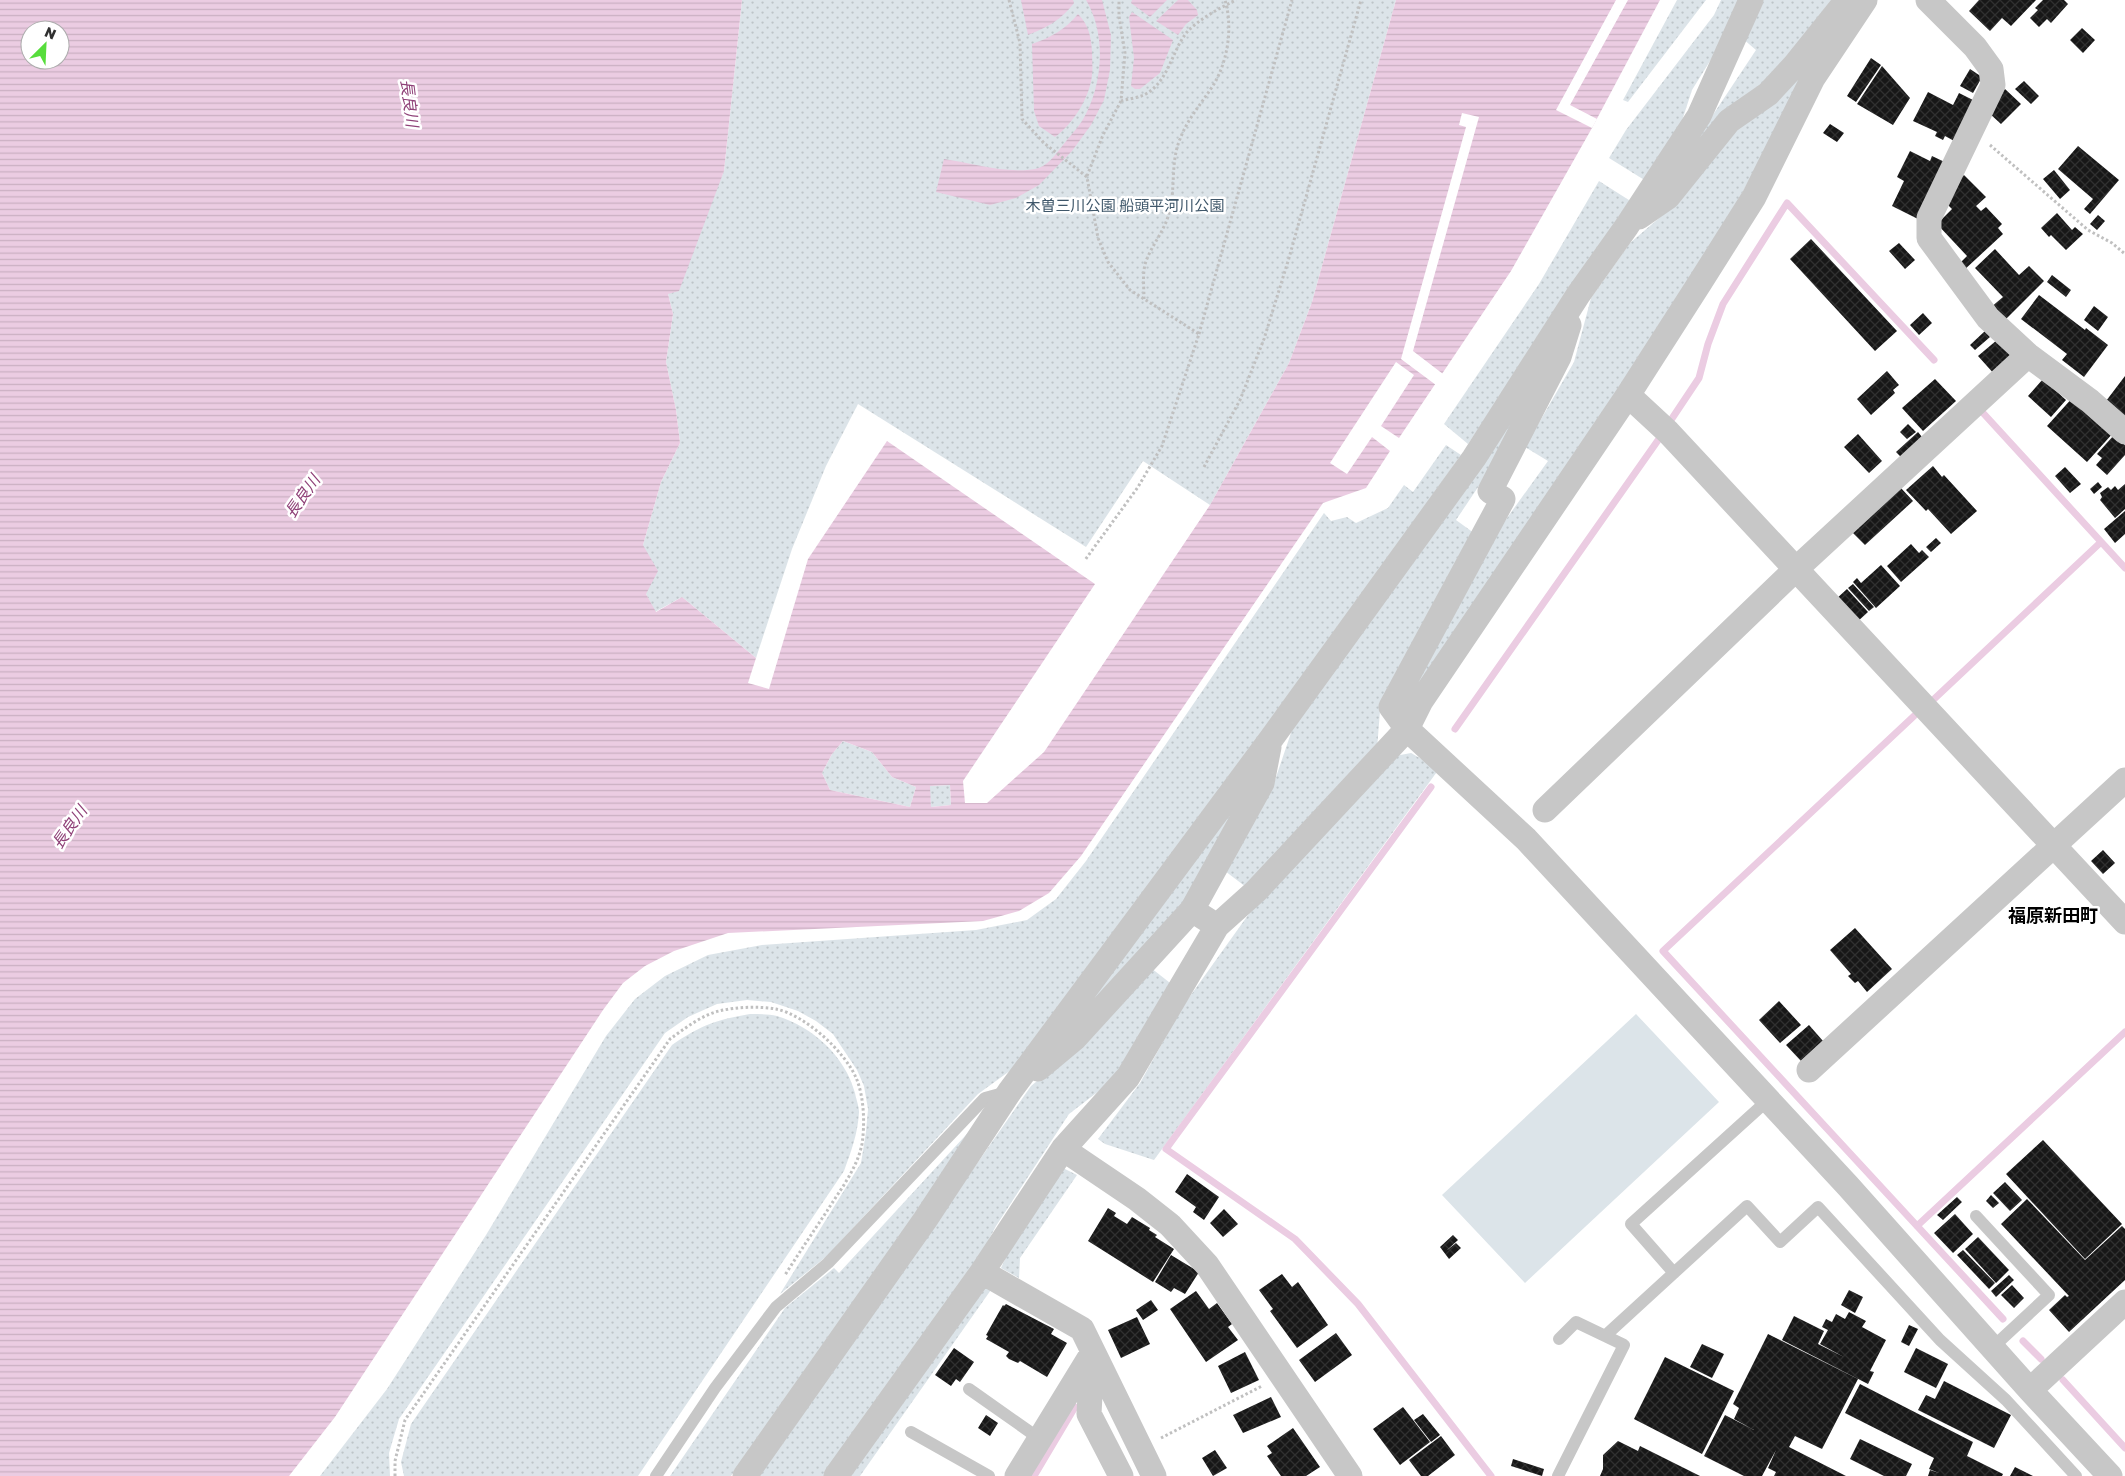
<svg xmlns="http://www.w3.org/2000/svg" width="2125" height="1476" font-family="'Golos Text','Noto Sans JP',sans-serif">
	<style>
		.green { fill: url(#green-dots) }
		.pitch { fill: #dce4e9 }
		.water { fill: url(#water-rules); fill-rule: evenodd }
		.pier { fill: #fff }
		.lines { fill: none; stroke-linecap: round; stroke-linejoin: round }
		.stream { stroke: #ebcce2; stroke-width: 7 }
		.building { fill: url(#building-cross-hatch) }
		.path { stroke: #c0c0c0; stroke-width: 3; stroke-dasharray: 2.5 2.5; stroke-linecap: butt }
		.service { stroke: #c7c7c7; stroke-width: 12 }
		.minor { stroke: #c7c7c7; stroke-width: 25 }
		.labels { text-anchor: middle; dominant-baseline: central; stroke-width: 5; stroke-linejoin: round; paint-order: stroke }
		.park-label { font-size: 15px; fill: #3f576a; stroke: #fff }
		.water-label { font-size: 16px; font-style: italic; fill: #8f4178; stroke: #fff }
		.quarter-label { font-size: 18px; font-weight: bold; fill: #000; stroke: #fff }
	</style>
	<defs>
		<pattern id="green-dots" width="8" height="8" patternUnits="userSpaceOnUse" patternTransform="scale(1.25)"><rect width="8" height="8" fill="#dce4e9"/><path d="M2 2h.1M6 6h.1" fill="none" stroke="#bdc4c8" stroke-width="1.8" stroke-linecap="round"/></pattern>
		<pattern id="water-rules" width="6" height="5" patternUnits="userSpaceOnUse" patternTransform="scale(1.25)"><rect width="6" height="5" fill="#ebcce2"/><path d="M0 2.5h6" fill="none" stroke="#cab0c2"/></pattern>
		<pattern id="building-cross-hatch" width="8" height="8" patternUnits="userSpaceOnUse" patternTransform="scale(1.25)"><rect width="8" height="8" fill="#171717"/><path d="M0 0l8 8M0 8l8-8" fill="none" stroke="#303030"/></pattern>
	</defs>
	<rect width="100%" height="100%" fill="#fff"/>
	<path class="green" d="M742,0H1396L1312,302L1289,363L1210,505L1143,461L1086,547L858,404L826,466L792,549L756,658L682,597L655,612L646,594L643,545L661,482L680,443L676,410L666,362L673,314L668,294L724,171Z
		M1677,0H1706L1628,102L1623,100Z
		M1721,0H1742L1728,32L1692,90L1677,136L1646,181L1609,158L1626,130L1714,15Z
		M1760,0H1840L1667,184L1756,50L1742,38Z
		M1823,47L1695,278L1403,712L1484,550L1548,461L1525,447L1574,362L1591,298L1630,243L1672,207L1737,126Z
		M1599,181L1632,202L1468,444L1444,424L1539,284Z
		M1546,366L1517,429L1456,520L1478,536L1380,711L1377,749L1246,887L1225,871L1273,786L1293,727Z
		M1446,445L1461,455L1283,705L1018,1065L978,1094L827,1256L780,1294L861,1163L866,1132L868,1109L864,1086L857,1070L833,1034L816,1021L798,1011L771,1002L747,1000L717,1004L688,1017L665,1033L399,1419L389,1453L390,1476H320L387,1389L486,1235L606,1036L635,999L665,976L708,955L762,945L976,930L1027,920L1056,899L1086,861L1324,513L1331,521L1347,517L1356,523L1388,508L1404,485L1413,492Z
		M843,741L872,752L892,777L916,787L910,807L830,790L822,773L832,754Z
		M1411,753L1439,769L1154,1160L1105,1144L1098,1139L1140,1083L1183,1006L1261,897L1395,756Z
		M950,785L951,805L931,807L929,786Z
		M1248,789L1225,841L1179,908L1067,1032Z
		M1151,968L1174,986L1125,1071L1069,1114L996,1226L977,1262L828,1476H759L1031,1086L1081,1045Z
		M750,1014C759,1014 769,1014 777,1016C813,1027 845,1056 855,1093C856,1099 859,1106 859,1112C858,1133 851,1152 844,1171L638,1476H404L401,1462L411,1424L672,1045C701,1025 716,1020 750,1014Z
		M976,1124L978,1126L731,1476H670L785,1308L834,1268L839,1273Z
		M1063,1168L1077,1175L1020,1258L1019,1278L1001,1268L1013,1242Z
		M978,1285L993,1287L860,1476H841Z"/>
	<path class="pitch" d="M1636,1014L1719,1102L1525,1283L1442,1195Z"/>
	<path class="water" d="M0,0H742L724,171L679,291L668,294L673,314L666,362L676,410L680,443L661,482L643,545L658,571L646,594L656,612L682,597L756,658L748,683L769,689L808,559L887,441L1095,584L963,781L965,803H987L1044,752L1210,505L1289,363L1312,302L1396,0H1660L1592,128L1511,271L1399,438L1381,426L1414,375L1396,362L1330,463L1347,474L1372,437L1390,451L1366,488L1323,503L1081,856L1049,893L1019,911L983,921L728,933L674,951L645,966L623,983L603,1010L335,1417L289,1476H0ZM30,30H60V60H30ZM843,741L872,752L892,777L916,787L910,807L830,790L822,773L832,754ZM950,785L951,805L931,807L930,786Z
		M1021,0H1073L1074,3C1061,20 1048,27 1028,35Z
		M1086,0H1102L1111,35L1110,70L1104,100L1091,125L1072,151L1039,185L1016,198L990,205L936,192L944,159C972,163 1006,174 1035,169C1047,167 1056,154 1063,145C1069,137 1077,129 1082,121C1103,86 1107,35 1086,0Z
		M1132,0H1167L1150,17L1131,3Z
		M1178,0H1188L1197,10L1198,15L1186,24L1178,35L1156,21Z
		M1132,12L1173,40L1160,73L1140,89H1135L1131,86L1134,58L1129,17Z
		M1078,14C1089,25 1091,37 1092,52C1092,60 1093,68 1092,75C1090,97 1073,124 1055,137L1039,126L1034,111L1032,44C1050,38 1066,29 1078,14Z"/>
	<path class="pier" d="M1616,0H1628L1570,105L1597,119L1592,128L1556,110Z
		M1462,113L1479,117L1413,351L1443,374L1436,385L1401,359L1466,127L1459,125Z"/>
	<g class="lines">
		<path class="stream" d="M1984,414L2125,568
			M1671,420L1699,378L1708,344L1723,304L1787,203L1934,360
			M1932,701L2101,542
			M1914,716L1663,951L2003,1319
			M1455,729L1661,436
			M1431,787L1166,1149L1295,1239L1358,1304L1491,1476
			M1917,1226L2125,1032
			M2023,1341L2041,1359
			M2063,1380L2125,1448
			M1034,1476L1075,1407"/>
	</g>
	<path class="building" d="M1979,0H2036L2011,26L2002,18L1990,31L1969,11Z
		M2043,0H2064L2068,4L2051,23L2047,19L2039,27L2030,18L2038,10L2035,8Z
		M2082,28L2095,40L2083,53L2070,40Z
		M1871,58L1881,65L1856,102L1847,96Z
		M1882,66L1910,98L1893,125L1857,104Z
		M1970,69L1982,77L1973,93L1960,86Z
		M2024,81L2039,96L2031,104L2015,89Z
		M2005,89L2021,104L2001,124L1989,113L1993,102Z
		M1928,92L1953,105L1959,93L1977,102L1958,143L1945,136L1943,140L1935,136L1937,132L1913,121Z
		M1830,124L1844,133L1837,142L1823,133Z
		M2078,146L2119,180L2090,214L2084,209L2093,199L2058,169Z
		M1910,151L1930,161L1932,156L1951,165L1924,222L1892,206L1904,181L1897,177Z
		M2054,170L2070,190L2060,199L2043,179Z
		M1964,175L1986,197L1976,206L1981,211L1986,207L2002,224L1998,228L2003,234L1963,271L1958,265L1967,256L1937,224L1952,209L1945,202L1949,189Z
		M2057,213L2072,230L2075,227L2083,234L2066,250L2051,235L2049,237L2041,228Z
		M2098,215L2105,221L2097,230L2090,224Z
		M1811,239L1897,331L1875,351L1790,259Z
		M1899,243L1915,260L1905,269L1889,251Z
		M1995,249L2019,275L2029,266L2044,281L2003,322L1990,308L2003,297L1975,268Z
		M2052,275L2071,290L2066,297L2047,282Z
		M2039,295L2085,330L2086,328L2108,345L2084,377L2062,360L2067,354L2021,319Z
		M2094,306L2108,317L2098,331L2084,320Z
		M1923,313L1932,323L1919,335L1910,325Z
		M1985,331L1990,337L1975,350L1970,345Z
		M1997,340L2013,358L1995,375L1978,356Z
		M1887,371L1899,385L1893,390L1895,393L1871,415L1857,399Z
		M2125,376V422L2103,405Z
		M1935,379L1956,401L1923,431L1902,408Z
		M2043,379L2066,400L2051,417L2028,396Z
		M2074,396L2114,432L2087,462L2047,426Z
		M1908,424L1916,432L1907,439L1900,432Z
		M1918,432L1922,437L1901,457L1896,452Z
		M1858,434L1882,461L1869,473L1844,447Z
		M2114,435L2125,445V455L2107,475L2096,465L2102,458L2097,454Z
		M1933,466L1942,477L1944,475L1977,511L1951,534L1928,509L1926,511L1906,490Z
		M2065,467L2081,484L2070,493L2055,476Z
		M2098,482L2102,487L2094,494L2090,489Z
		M2125,484V509L2115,518L2100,500L2102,497L2100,493L2108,487L2111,490L2115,486L2118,490Z
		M1900,487L1913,501L1865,545L1851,531Z
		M2125,511V534L2115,543L2104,529Z
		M1936,538L1941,543L1931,552L1926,547Z
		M1911,544L1919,553L1922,550L1929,557L1901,582L1887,566Z
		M1881,565L1900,586L1876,608L1853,582L1857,578L1861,583Z
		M1853,584L1874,607L1869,611L1848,588Z
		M1847,589L1868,612L1856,623L1835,600Z
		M2103,850L2115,863L2103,874L2091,861Z
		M1855,928L1892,969L1867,992L1858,981L1855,983L1848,976L1851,974L1830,950Z
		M1779,1001L1801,1025L1780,1043L1759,1020Z
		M1809,1025L1823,1041L1801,1061L1786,1045Z
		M2043,1140L2122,1224L2085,1259L2006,1174Z
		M1187,1174L1219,1197L1204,1220L1193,1212L1196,1207L1175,1192Z
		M2005,1182L2022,1200L2010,1211L1993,1193Z
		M1991,1195L1999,1203L1993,1208L1986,1201Z
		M1957,1197L1962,1202L1943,1220L1937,1215Z
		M2027,1199L2085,1260L2122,1226L2125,1229V1280L2069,1332L2049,1310L2065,1295L2067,1297L2069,1296L2001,1224Z
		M1108,1208L1116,1213L1114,1216L1127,1224L1132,1217L1150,1228L1149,1230L1157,1235L1155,1237L1174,1249L1153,1282L1088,1241Z
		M1224,1209L1238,1224L1223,1237L1210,1223Z
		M1955,1214L1973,1234L1953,1253L1934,1233Z
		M1453,1235L1458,1240L1446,1251L1456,1243L1461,1248L1449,1259L1440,1247Z
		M1978,1237L2009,1270L1996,1283L1965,1249Z
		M1963,1250L1995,1283L1989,1289L1957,1255Z
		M1171,1255L1199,1272L1185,1294L1174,1288L1171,1292L1155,1282Z
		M1282,1274L1292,1287L1298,1282L1328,1325L1297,1348L1270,1311L1273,1309L1259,1290Z
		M2009,1275L2014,1280L1996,1297L1991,1291Z
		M2012,1285L2024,1298L2014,1308L2001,1295Z
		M1849,1290L1863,1297L1855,1313L1841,1305Z
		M1196,1291L1209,1309L1217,1303L1232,1324L1228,1327L1238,1340L1206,1362L1170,1309Z
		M1151,1300L1158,1310L1143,1320L1136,1310Z
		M1006,1304L1054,1329L1051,1334L1067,1343L1047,1377L1020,1361L1018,1363L1009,1359L1006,1356L1009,1352L986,1339L988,1336L986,1335L1003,1305L1004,1306Z
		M1849,1312L1866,1321L1862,1327L1886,1340L1870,1371L1874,1372L1868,1384L1782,1340L1794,1316L1824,1331L1818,1344L1844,1357L1820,1344L1828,1330L1822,1327L1826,1319L1832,1322L1836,1314L1845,1319Z
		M1137,1317L1150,1344L1121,1358L1108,1330Z
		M1909,1325L1918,1329L1909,1346L1901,1342Z
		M1336,1333L1352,1355L1315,1382L1299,1360Z
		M1768,1334L1858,1379L1822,1449L1795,1436L1789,1447L1846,1476H1774L1776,1472L1768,1468L1776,1450L1762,1476H1744L1704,1456L1725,1415L1754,1430L1734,1419L1739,1408L1733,1404Z
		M1702,1344L1724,1354L1712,1378L1690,1367Z
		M954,1348L974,1362L960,1382L956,1379L951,1386L935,1375Z
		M1916,1348L1948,1364L1936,1388L1904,1372Z
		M1245,1352L1259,1380L1231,1393L1218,1366Z
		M1665,1357L1734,1391L1702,1454L1634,1419Z
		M1944,1381L2011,1415L1994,1448L1918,1410L1926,1395L1935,1399Z
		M1860,1384L1973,1442L1967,1456L2003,1474L2002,1476H1928L1930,1470L1939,1473L1929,1469L1934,1458L1845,1413Z
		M1271,1397L1281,1417L1243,1433L1233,1415Z
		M1403,1407L1430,1442L1400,1465L1373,1429Z
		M1423,1414L1440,1435L1431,1442L1414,1420Z
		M986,1415L998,1423L990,1436L978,1428Z
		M1293,1428L1320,1467L1306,1476H1281L1267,1456L1272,1453L1267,1446Z
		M1441,1436L1455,1455L1428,1476H1421L1409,1460Z
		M1860,1439L1912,1464L1906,1476H1884L1850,1459Z
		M1618,1441L1638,1451L1640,1446L1700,1476H1600L1603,1469V1455Z
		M1215,1450L1227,1468L1213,1476L1202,1458Z
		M1513,1459L1544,1469L1542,1476L1511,1466Z
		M2015,1467L2033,1476H2010Z"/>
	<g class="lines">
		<path class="path" d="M1009,0L1020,43L1022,119L1044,143L1087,177L1098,238L1108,262L1130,290L1199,334L1162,446L1138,487L1085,560
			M1121,101C1128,99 1137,98 1144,95C1169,82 1171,52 1187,32C1199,19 1220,8 1236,0
			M1990,145L2088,230L2112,243L2125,254
			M1087,176L1103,135L1121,101L1125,53L1119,16V0
			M1144,299C1144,287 1142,273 1146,261C1152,245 1165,230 1169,213C1176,189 1170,163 1180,139C1188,118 1202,103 1214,84C1228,60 1233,27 1225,0
			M1199,334L1292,0
			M1204,467L1240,400L1264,339L1289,258L1361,0
			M1161,1438L1262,1386
			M395,1476V1461L405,1420L670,1039C684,1029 702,1015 719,1011C736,1007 758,1006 776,1009C805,1015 846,1052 857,1080C864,1098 865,1124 862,1144C857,1169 840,1190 827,1211C813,1232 799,1253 785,1275"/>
		<path class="service" d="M1976,1216L2049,1295L1992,1348
			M1674,1273L1631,1224L1768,1100
			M1605,1336L1747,1206L1780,1242L1818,1207L1940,1340L2006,1400L2076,1476
			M969,1389L1040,1439
			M911,1432L989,1476
			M656,1476L715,1388L776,1307L828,1263L985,1098L1007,1092
			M1558,1476L1624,1345L1576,1322L1559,1339"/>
		<path class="minor" d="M1928,0L1975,47L1991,69L1993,85L1929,218V238L1988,318L2028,355L2090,401L2125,432
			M1639,217L1668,197L1729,121L1768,94L1794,66L1847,0
			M1569,325L1559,357L1490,491L1503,499L1391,707L1407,729L1421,701L1628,395L1701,281L1754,197L1813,78L1865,0
			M1628,395L1668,432L2125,922
			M1269,747L1262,783L1192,910L1217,926L1256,891L1407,729L1526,839L1848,1186L2030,1390L2110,1476
			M1545,810L1796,569L2028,355
			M1038,1069L1074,1039L1192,910
			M1809,1070L2125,780
			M1063,1149L1137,1199L1170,1225L1207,1265L1350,1476
			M982,1272L1082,1329L1154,1476
			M1092,1355L1089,1414L1121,1476
			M2030,1390L2125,1302
			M745,1476L925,1220L1010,1091L1271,739L1474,458L1578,295L1627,226L1699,116L1751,0
			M836,1476L982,1272L1063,1149L1128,1077L1217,926
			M1017,1476L1093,1352"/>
	</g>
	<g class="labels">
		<g class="park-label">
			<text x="1125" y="205">木曽三川公園 船頭平河川公園</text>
		</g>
		<g class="water-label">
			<text transform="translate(410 103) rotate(83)">長良川</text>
			<text transform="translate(302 496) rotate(-55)">長良川</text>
			<text transform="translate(69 827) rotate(-55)">長良川</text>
		</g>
		<g class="quarter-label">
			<text x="2053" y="915">福原新田町</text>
		</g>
	</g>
	<g transform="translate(45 45) rotate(24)"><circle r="24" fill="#ffffff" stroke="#acacac"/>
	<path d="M0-4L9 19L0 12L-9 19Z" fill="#57dd3c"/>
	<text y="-8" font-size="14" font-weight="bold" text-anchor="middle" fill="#303030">N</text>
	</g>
</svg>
